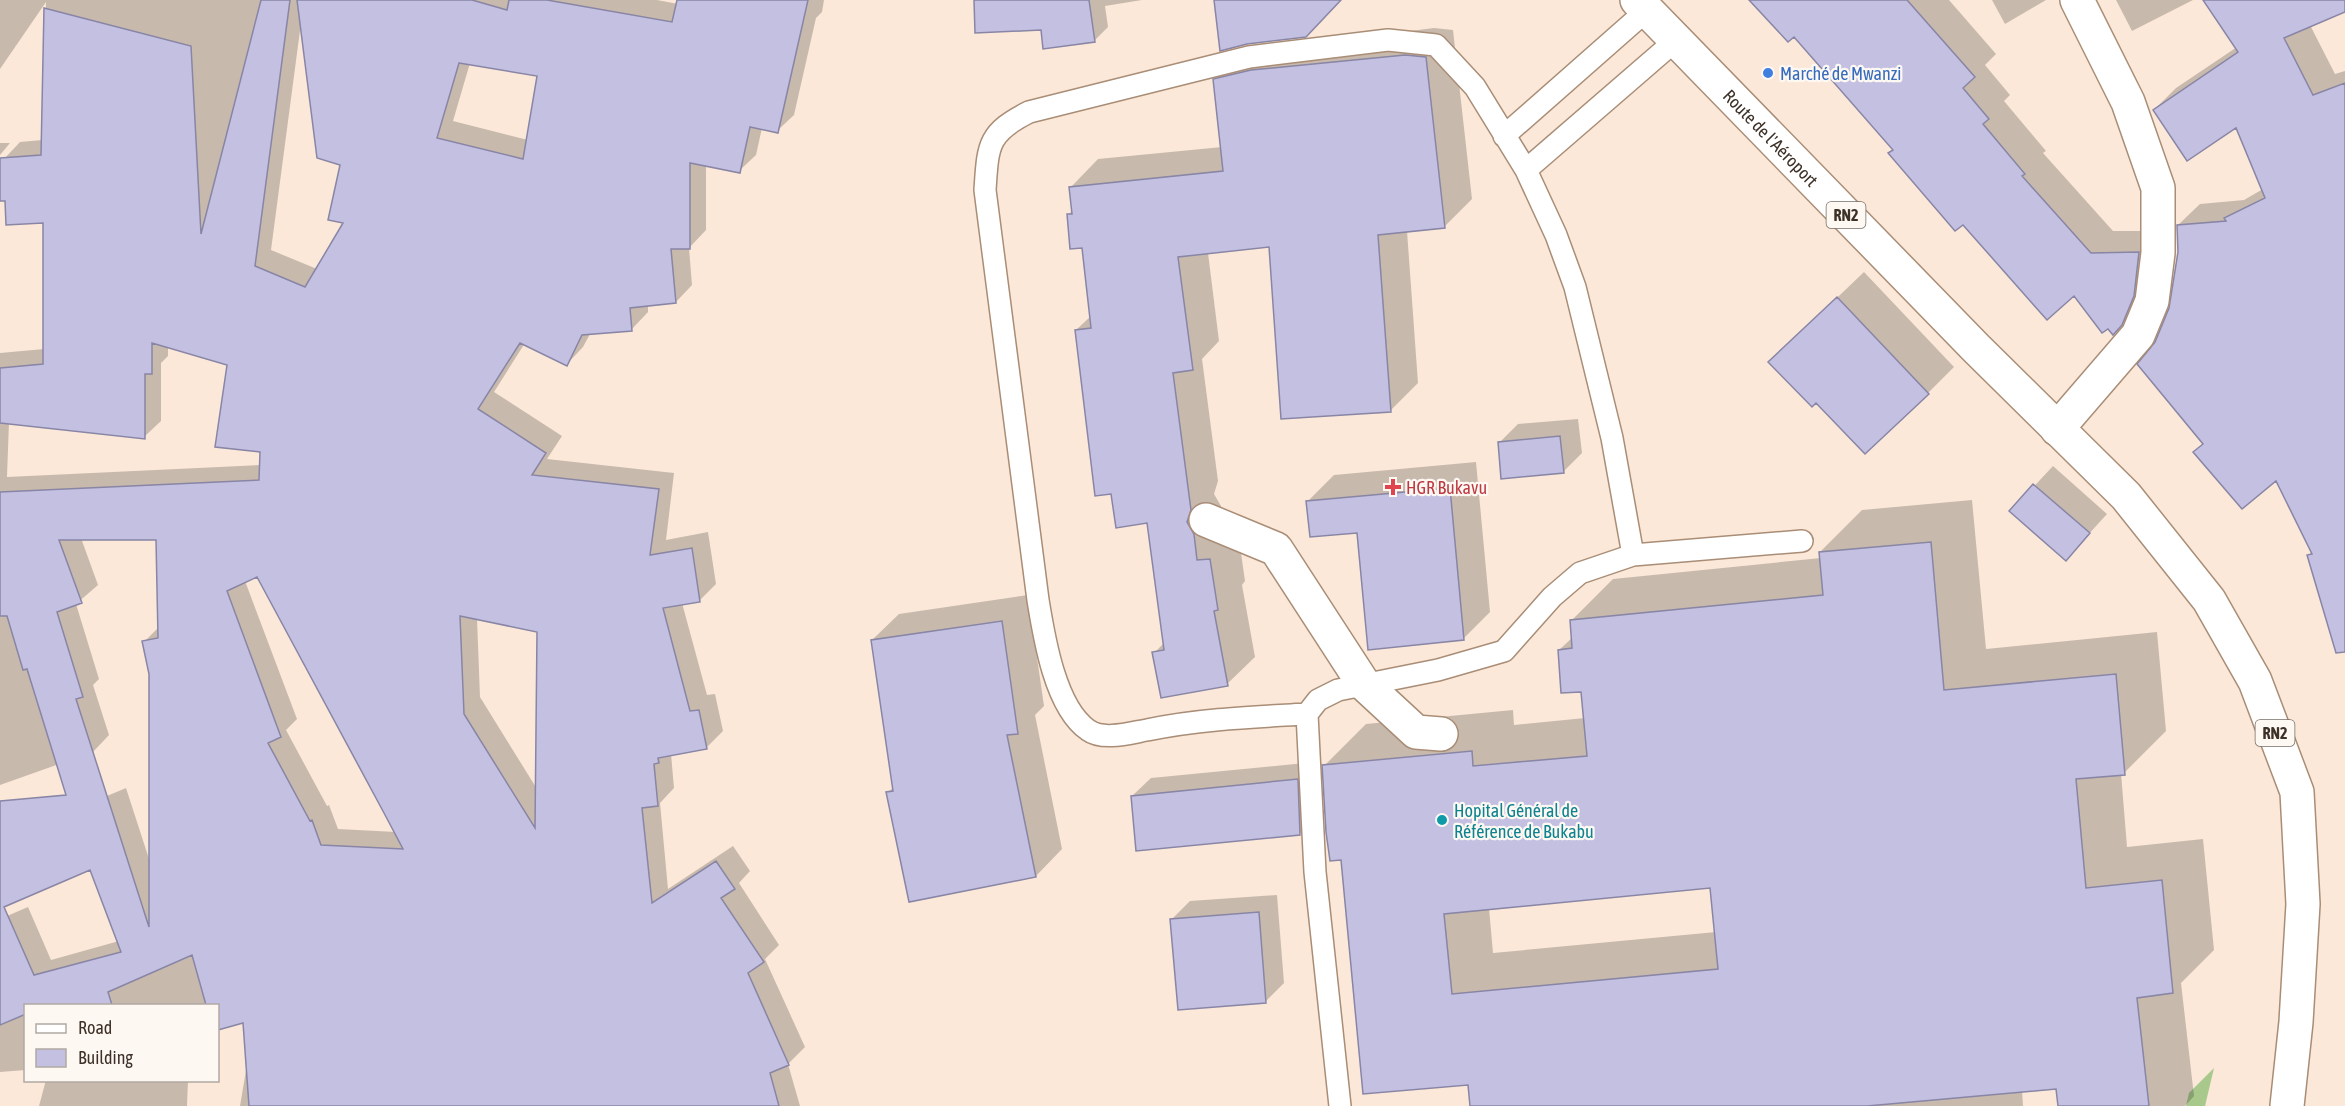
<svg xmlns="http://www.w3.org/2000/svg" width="2345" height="1106" font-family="'Asap Condensed',sans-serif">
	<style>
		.green { fill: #a8c88c }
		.shadow { fill: #0003; fill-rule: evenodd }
		.building { fill: #c3c0e2; stroke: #8885a5; stroke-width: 1.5; fill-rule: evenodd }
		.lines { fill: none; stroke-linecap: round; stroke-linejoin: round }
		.service-casing { stroke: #a98d76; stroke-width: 24 }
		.minor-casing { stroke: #a98d76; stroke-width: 36 }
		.trunk-casing { stroke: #a98d76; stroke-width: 36 }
		.service { stroke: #fff; stroke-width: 21 }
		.minor { stroke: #fff; stroke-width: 33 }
		.trunk { stroke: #fff; stroke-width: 33 }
		.shop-dot { fill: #3f7fe0; stroke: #fef8f3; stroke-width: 2 }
		.health-dot { fill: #e0444e; stroke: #fef8f3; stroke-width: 2 }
		.culture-dot { fill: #0f9aa8; stroke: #fef8f3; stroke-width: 2 }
		.labels { text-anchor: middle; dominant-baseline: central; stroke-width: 4.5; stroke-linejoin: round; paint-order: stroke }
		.shield { fill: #fef8f3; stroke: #776d65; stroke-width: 1.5 }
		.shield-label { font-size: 16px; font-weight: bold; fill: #3d3128 }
		.shop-label { font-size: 18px; fill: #366cbe; stroke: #fef8f3; text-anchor: start }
		.street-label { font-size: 18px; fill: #3d3128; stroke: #fef8f3 }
		.health-label { font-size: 18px; fill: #be3a42; stroke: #fef8f3; text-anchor: start }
		.culture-label { font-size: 18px; fill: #0d838f; stroke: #fef8f3; text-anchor: start }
	</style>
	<rect width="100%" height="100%" fill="#fbe8d9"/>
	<path class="green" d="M2214,1068L2205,1106H2186L2189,1093Z"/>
	<path class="shadow" d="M0,0H657L678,4V0H824L822,12L816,18L794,115L777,131L762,128L756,155L739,171L706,165V230L689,248L692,285L676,302L648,305V312L632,329L590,334L583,347L567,364L525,343L494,392L562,436L547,459L674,473L666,540L708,532L716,584L700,600L682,603L707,695L715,694L723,731L706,748L671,754L674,788L660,803L668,889L733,846L750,871L739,883L779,945L765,959L805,1047L788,1064L800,1106H240L259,993L218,1026V1006H26V1070L0,1072V919L28,907L51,960L119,941L91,868L0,907V841L126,788L150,862L151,674L144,642L160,626L157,538H81L98,585L76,604L99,679L93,685L109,735L93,752L0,785V353L44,349V221L4,159L20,142L42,140L46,2L0,69ZM301,23L342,164L346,222L317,269L271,250ZM470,63L539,74L528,140L453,121ZM168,346L229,364L262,450L261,465L7,477L9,422L144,437L161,421V363L168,356ZM258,575L396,832L338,829L329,805L327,806L286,730L297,719L245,581ZM477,618L538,630L537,789L480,697Z
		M976,0H1142L1105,6L1108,27L1094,41L1042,29Z
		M1751,0H1949L1996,54L1985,65L2010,95L2004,101L2046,151L2043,153L2113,231H2161L2135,311L2113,333L2075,294L1894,150L1794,35Z
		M1992,0H2046L2005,24Z
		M2116,0H2193L2132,31Z
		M2205,0H2345V10L2310,25L2335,74L2345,71V625L2309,555L2313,551L2276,478L2204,443L2156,343L2171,308L2179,252L2178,225L2200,204L2244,200L2263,189L2237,126L2154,110L2176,88L2237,47Z
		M1434,28L1453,30L1472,199L1444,227L1407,231L1418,383L1391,410L1270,246L1208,253L1219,341L1202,359L1218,481L1214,494L1221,506L1225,534L1238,532L1245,581L1242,585L1255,657L1227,684L1154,653L1165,642L1148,522L1112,492L1076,330L1091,316L1084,246L1068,215L1073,210L1071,187L1098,159L1222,147L1214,80L1242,52Z
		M0,143H10L0,155Z
		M1864,272L1954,367L1928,393L1797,336Z
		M1578,419L1582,453L1563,472L1499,443L1518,424Z
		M1476,462L1490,612L1463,639L1359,532L1308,501L1334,475Z
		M2053,466L2107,514L2066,559L2011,511Z
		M1972,500L1986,649L2157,632L2166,731L2124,773H2121L2127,847L2203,839L2214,950L2181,983L2194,1096L2185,1106H2060L2058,1087L2022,1090L2023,1106H1471L1469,1084L1342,859L1324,766L1366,724L1513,710L1514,725L1585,718L1582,690L1559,650L1573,637L1571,621L1613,579L1821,558L1820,552L1862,510ZM1712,886L1716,932L1493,953L1489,908Z
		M1028,595L1044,706L1035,715L1062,849L1036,876L887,793L894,787L872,640L899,614Z
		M1315,762L1318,815L1300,833L1132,796L1151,778Z
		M1277,895L1284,983L1266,1001L1171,920L1190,901Z
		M46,1080H188L187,1106H39Z"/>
	<path class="building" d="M261,0H290L255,266L305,287L343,223L328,220L340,165L317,158L297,0H472L507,10L509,0H547L672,22L677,0H808L778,133L750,127L740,173L690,163V249H671L676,303L630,308L632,331L582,335L567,366L520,343L478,409L546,453L532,475L659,489L650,555L692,548L700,602L663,608L690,711L699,710L707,749L658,758L659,763L654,764L658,806L642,808L652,903L716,861L735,889L721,898L764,962L748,973L789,1065L770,1073L779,1106H249L243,1023L218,1030V1005H206L192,955L108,992L112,1005H26V1014L0,1025V801L66,795L27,669L23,670L7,616H0V492L259,480L260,452L215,447L227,365L152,343V374H145V439L0,423V368L43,364V223L6,225L5,201H0V158L41,155L44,8L191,46L201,234ZM459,63L537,76L523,159L437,138ZM59,540H156L158,638L142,641L149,674V927L76,699L83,697L57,612L82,603ZM257,577L384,813L403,849L321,845L312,820L310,821L268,743L281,737L227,591ZM460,616L537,632L535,828L464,714ZM90,870L121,952L34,975L4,907Z
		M974,0H1089L1095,42L1043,49L1041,30L975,33Z
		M1214,0H1341L1306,37L1247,44L1220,51Z
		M1749,0H1907L1975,77L1963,88L1989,119L1983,124L2025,174L2022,176L2091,253L2139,252L2134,296L2122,325L2113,335L2108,329L2102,333L2074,296L2047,320L1963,225L1955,231L1888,153L1893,150L1794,37L1788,42Z
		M2203,0H2345V12L2284,38L2313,95L2345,83V652L2336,653L2307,555L2312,554L2276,481L2242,509L2193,452L2203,444L2137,364L2155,342L2169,308L2178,252L2177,225L2226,221L2224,218L2265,198L2236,128L2187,161L2153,110L2238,52Z
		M1405,55L1426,57L1445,228L1378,235L1391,412L1281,419L1269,247L1178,257L1193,370L1173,373L1191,510L1187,522L1194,534L1197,560L1210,559L1218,610L1214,611L1228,686L1161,698L1152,652L1164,650L1147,523L1116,528L1111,494L1095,496L1075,330L1091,328L1082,248L1070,249L1067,214H1072L1069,187L1223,171L1213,79L1251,70Z
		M1837,297L1929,394L1865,454L1816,403L1812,407L1768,362Z
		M1560,436L1564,473L1501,479L1498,442Z
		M2033,484L2090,533L2066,561L2009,511Z
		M1450,488L1464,640L1368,650L1357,533L1310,537L1306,501Z
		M1931,542L1944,690L2116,674L2125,775L2076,779L2086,888L2162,880L2173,993L2137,998L2149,1106H2058L2056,1089L1867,1106H1470L1468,1085L1363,1094L1341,860L1330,861L1326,832L1322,765L1472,751L1473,766L1587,756L1581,692L1561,693L1558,650L1572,648L1570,620L1823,595L1819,552ZM1710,888L1718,969L1452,994L1444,914Z
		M1002,621L1018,734L1007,735L1036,877L909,902L886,792L893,791L871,640Z
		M1298,779L1300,835L1136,851L1131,796Z
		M1259,912L1266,1003L1178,1010L1170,919Z"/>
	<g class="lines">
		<g class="service-casing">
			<path id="service" d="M1504,136L1646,11
				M1526,170L1675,41
				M1307,714C1253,717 1199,719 1147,730C1130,733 1103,741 1088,730C1055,707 1044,637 1038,600L985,190C988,146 987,133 1029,112L1249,57L1388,40L1436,45L1475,87L1526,170L1556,235L1575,287L1612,438L1633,555L1802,541
				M1340,1106L1315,872L1307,714L1318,700L1338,690L1438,670L1504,651L1552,597L1580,573L1633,555"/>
		</g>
		<g class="minor-casing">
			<path id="minor" d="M2057,429L2138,335L2152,301L2158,253V188L2128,102L2077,0
				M1206,520L1276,549L1363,683L1416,732L1441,734"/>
		</g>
		<g class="trunk-casing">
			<g id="trunk">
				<path id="s1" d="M1637,0L1976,348L2126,496L2209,600L2255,681L2297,792L2303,904L2296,1022L2287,1106"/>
			</g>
		</g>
		<use href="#service" class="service"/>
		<use href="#minor" class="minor"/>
		<use href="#trunk" class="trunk"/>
	</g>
	<circle class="shop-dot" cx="1768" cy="73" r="6"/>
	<path class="health-dot" d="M1390 478h6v6h6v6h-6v6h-6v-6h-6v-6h6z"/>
	<circle class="culture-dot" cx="1442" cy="820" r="6"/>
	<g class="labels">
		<g class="shield">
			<rect x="1826.5" y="202" width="39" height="26" rx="4.5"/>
			<rect x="2255.5" y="720" width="39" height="26" rx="4.5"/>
		</g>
		<g class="shield-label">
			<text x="1846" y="215">RN2</text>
			<text x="2275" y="733">RN2</text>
		</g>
		<g class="shop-label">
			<text x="1780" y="73">Marché de Mwanzi</text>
		</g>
		<g class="street-label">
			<text stroke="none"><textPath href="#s1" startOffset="192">Route de l'Aéroport</textPath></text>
		</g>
		<g class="health-label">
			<text x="1406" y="487">HGR Bukavu</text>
		</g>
		<g class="culture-label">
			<text x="1454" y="810">Hopital Général de<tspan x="1454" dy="21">Référence de Bukabu</tspan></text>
		</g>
	</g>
	<rect x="24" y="1004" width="195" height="78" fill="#fef8f3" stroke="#b1a8a2" stroke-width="1.5"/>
	<rect x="36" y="1024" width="30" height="9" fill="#ffffff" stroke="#b1a8a2" stroke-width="1.5"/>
	<text x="78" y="1034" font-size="18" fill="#3d3128">Road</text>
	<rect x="36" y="1049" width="30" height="18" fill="#c3c0e2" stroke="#b1a8a2" stroke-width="1.5"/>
	<text x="78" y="1064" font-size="18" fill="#3d3128">Building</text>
</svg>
